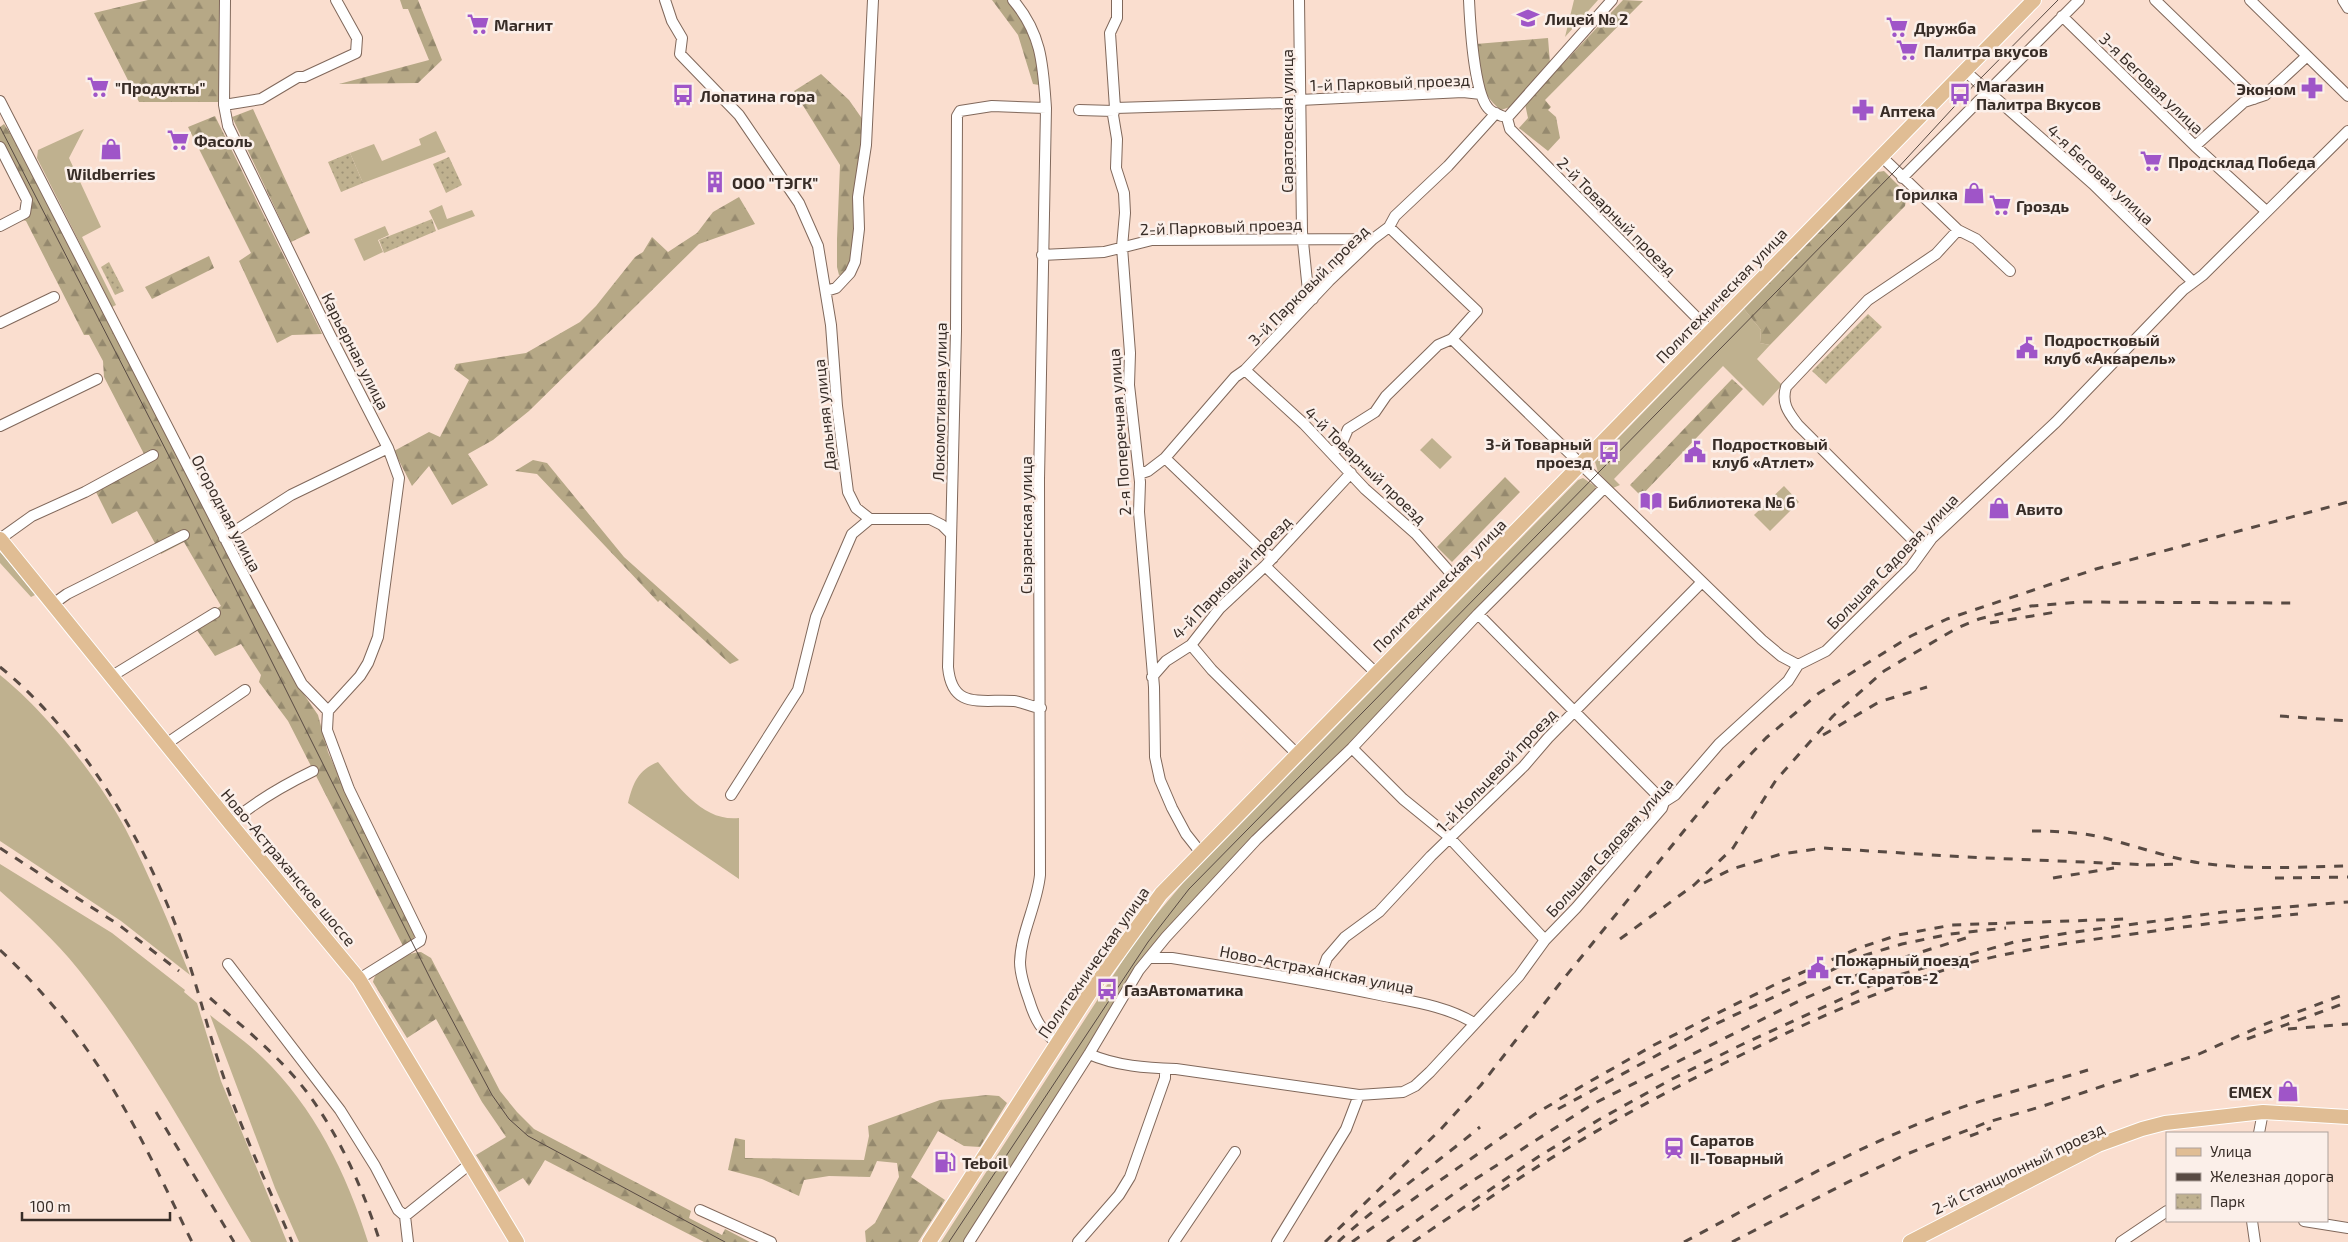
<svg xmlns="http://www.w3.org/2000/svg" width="2348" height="1242" font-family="'Exo 2',sans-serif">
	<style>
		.grass { fill: #bfb18f }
		.forest { fill: url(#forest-firs) }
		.park { fill: url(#park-dots) }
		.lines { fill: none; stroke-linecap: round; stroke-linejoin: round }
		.minor-casing { stroke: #80685b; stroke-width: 12 }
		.major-casing { stroke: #fff; stroke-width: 16 }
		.minor { stroke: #fff; stroke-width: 10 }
		.major { stroke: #e0bd94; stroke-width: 14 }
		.tram { stroke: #584a43; stroke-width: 1 }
		.rail { stroke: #584a43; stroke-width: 3; stroke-dasharray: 9 9; stroke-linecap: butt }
		.labels { text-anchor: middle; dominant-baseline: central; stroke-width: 5; stroke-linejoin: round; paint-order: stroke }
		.poi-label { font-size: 16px; font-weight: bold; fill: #382d27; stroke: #fbefe9; text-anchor: start }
		.street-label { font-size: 16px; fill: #382d27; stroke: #fbefe9 }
	</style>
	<defs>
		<pattern id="forest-firs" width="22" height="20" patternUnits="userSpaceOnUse" patternTransform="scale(1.25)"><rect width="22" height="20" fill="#b6a886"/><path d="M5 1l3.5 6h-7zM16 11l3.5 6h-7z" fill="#95896e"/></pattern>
		<pattern id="park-dots" width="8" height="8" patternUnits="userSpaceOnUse" patternTransform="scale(1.25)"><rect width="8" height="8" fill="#bfb18f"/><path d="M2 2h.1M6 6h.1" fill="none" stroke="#9c9075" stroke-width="1.8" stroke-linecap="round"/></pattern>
	</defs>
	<rect width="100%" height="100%" fill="#fadecf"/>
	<path class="grass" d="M1574,0H1598L1565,37Z
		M84,129L69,158L101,227L82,237L116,305L112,307L37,158L38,150Z
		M436,131L446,152L363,183L350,153L374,144L382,161L421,145L419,139Z
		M442,205L447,219L472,210L475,216L438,230L429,211Z
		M385,226L389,235L378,240L383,252L364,261L354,239Z
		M1744,309L1761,330L1760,343L1770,345L1757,359L1782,385L1763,406L1723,366L1614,479L1620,485L1613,488L1598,472L1595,462Z
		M1432,438L1452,457L1440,469L1420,450Z
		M1583,478L1595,486L1597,491L1408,684L1393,696L1351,744L1277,815L1136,970L965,1242H941L1140,934L1183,883L1578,480Z
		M1784,486L1799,502L1770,531L1754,515Z
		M0,552L2,554L35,595L31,597L0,563Z
		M0,675C45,711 98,777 125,828C150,876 170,926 190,975L121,921L0,841Z
		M658,762C679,787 703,822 739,818V879L628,803C633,783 638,770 658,762Z
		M0,864L112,933L185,990L184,992L197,1003L221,1081L287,1242H251C196,1149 145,1053 78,969C55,940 27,915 0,891Z
		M210,1015C229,1030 244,1040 262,1057C314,1107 347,1174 368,1242H299L275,1188Z"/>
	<path class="forest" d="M148,0H221V102H139L94,13Z
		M400,0H418L442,60L418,83L339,84L429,60L408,9H403Z
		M992,0H1007C1027,25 1039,53 1039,85L1033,84L1018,35Z
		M1623,0L1643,1L1545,100L1551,107L1548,110L1556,117L1560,138L1548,151L1519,128L1528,118L1525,104Z
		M1548,38L1550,63L1510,107L1501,110C1478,93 1480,70 1476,44Z
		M821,74L849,100L863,120L852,261L845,274L839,275L837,267V239L840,165L794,91Z
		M253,109L310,233L291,242L232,117Z
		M215,116L322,334L292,335L277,343L239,261L251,253L188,127Z
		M4,124L16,142L299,687L318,715L328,752L345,790L414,930V938L403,946L288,721L259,682L261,675L241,644L215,656L192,623L221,606L184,542L161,554L137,511L112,524L92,484L141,458L144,454L104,377L103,361L89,335H84L26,221L20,219L27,212L0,144V127Z
		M1884,171L1907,194L1905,206L1770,345L1760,343L1761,330L1744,309L1878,172Z
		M739,197L755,224L699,244L529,411L493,440L468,454L488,485L452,505L429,466L412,486L394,451L429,432L440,437L469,380L454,369L456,364L526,353L580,322L596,306L635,257L643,252L652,237L668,252L697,233L713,212Z
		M209,256L214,268L152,299L145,287Z
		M1732,379L1743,389L1641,496L1630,485Z
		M533,460L547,463L624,557L739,660L730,664L660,600L658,602L537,474L515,471Z
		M1505,477L1520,492L1452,562L1437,547Z
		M421,952L431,958L500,1091L517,1112L534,1129L691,1211L689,1218L722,1235L725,1229L750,1242H704L545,1160L529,1186L523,1178L499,1192L476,1155L506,1137L482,1102L436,1019L407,1038L373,982C377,965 405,953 421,952Z
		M987,1095L999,1096L1007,1103L980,1147L964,1146L938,1131L911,1177L945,1200L918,1242H866L865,1231L875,1223L899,1177L897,1163L877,1161L870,1177L829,1176L804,1180L799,1196L762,1179L728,1170L735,1138L745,1140V1158L864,1160L869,1136L868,1126L940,1100Z"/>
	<path class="park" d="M350,153L363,183L341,192L328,162Z
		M449,157L462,185L446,193L433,164Z
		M432,219L436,231L384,253L379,240Z
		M109,262L124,291L115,295L101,267Z
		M1868,314L1882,327L1826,384L1812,371Z"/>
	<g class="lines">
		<g class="minor-casing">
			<path id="minor" d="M225,0L224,105L228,126L330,335L388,448L399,478L378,637L368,663L360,676L328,711L327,730L349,789L421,937L420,941L359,979
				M665,0L672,21L682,38L680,54L739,115L799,203L818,246L831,325L837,406L848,492L856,508L870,519
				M1013,0C1042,34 1043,65 1046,108L1039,480L1040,875C1037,905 1021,932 1020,962C1020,974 1025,989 1029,1000C1035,1020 1041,1030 1058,1044
				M1117,0V18L1110,33L1115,108L1113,115L1117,139L1116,168L1124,193L1125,213L1122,247L1130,353L1129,385L1140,482L1139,512L1154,687L1155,757L1160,780L1172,808L1186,834L1201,853
				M1299,0L1302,232L1308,291L1313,299
				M1469,0C1470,22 1474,92 1488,108C1491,112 1497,114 1502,116
				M2155,0L2249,91L2254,99
				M2250,0L2348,96
				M2343,0L2348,8
				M2062,16L2195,146L2266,211
				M1965,71L2093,184L2193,282
				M1300,100L1463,92L1481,94
				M0,101L238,564L302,684L328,711
				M224,105L261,99L298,77H304L356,53L357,38L336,0
				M1115,108L1284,103L1300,105
				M1079,110L1114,111
				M1507,118L1510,129L1710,331
				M1507,118L1612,0
				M2195,146L2244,102L2265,95L2307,56
				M0,147L27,200L25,213L0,226
				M1881,156L1958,230L1976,239L2010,271
				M1902,178L2079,0
				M1042,255L1104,252L1152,240L1373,239
				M826,291L836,288L850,273L855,262L859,229L858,197L866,145L873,0
				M0,323L54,297
				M1452,339L1762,640L1781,656L1798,665
				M1245,370L1304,424L1365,489L1416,534L1462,586
				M0,426L97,379
				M1332,453L1341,445L1348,429L1375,412L1386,396L1438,345L1452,339L1477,311L1389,227
				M1165,458L1260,549L1273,558
				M1139,474L1148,471L1165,458L1235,377L1245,370L1329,281L1373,239L1389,227L1395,216L1448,166L1496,113
				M870,519H930L942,525L950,533
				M224,538L291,495L388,448
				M0,539L32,516L85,492L153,455
				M1923,550L1798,425C1789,413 1781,404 1786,387L1868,300L1936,254L1958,230
				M1265,566L1376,673
				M53,604L67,594L184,535
				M1478,614L1664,802
				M1191,645L1212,670L1297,754
				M112,676L215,613
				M1152,677L1166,661L1191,645L1220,608L1265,566L1351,473
				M1041,708C1031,707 1023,702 1014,701C980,699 952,710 948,667L956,331L957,116L960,111L992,106L1046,108
				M166,744L245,690
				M1352,748L1403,799L1446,834L1545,940
				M731,795L798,690L816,617L852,534L870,519
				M230,823C255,802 284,785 313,771
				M1151,958H1172C1240,969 1308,980 1375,994C1408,1001 1445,1005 1474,1023
				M228,964L340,1110L375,1166L398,1210L405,1216L408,1242
				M1318,983L1327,958L1345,937L1379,912L1431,856L1524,766L1548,738L1702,582
				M1089,1054C1116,1066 1147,1068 1176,1069L1359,1095L1403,1092L1415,1086L1430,1072L1519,976L1545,940L1576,908L1662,808L1664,802L1675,795L1719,744L1788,681L1798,665L1826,651L1911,567L1932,538L2056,422L2183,290L2203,275L2348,131
				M2259,1133L2263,1112
				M700,1210L771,1242
				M405,1216L471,1163
				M2252,1221L2255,1242
				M2304,1221L2348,1228
				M969,1242L1089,1054L1139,970L1166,937L1256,840L1352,748L1478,614L1604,488
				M1078,1242L1119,1195L1130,1177L1165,1078V1069
				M1174,1242L1235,1152
				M1277,1242L1346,1129L1359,1095
				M2121,1242L2167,1211"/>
		</g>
		<g class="major-casing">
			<path id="major" d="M0,539L230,823L359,979L517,1242
				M929,1242L1091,991L1161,894L2034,0
				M1910,1242L2098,1145L2142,1129L2165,1123L2263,1112L2348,1117"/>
		</g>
		<use href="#minor" class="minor"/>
		<use href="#major" class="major"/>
		<path class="tram" d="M0,127L170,458L434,986L492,1095L509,1119L528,1136L725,1242
			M949,1242L1148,942L1189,889L1895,171L1976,83L2058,0"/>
		<path class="rail" d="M1990,623L2056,612
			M0,667C84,735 149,847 184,948C199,991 209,1035 224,1078C243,1134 269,1188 292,1242
			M2280,716L2348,721
			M1823,735L1879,702L1927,687
			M2032,831C2054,831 2075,832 2096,836C2131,844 2164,857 2200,863C2248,870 2299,867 2348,866
			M0,848L119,925L179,971
			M2146,865L2181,864
			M2053,878L2114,868
			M2275,878L2348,877
			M1704,883L1732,869L1781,854L1823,848L1965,857L2152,865
			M1620,939L1694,885L1733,848L1776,780L1833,716L1884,671L1957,628L1979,619L2031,606L2081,602L2298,603
			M0,950C32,980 62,1014 88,1051C130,1110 160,1177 192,1242
			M210,998C243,1027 279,1056 306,1091C340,1136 363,1189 380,1242
			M2288,1029L2348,1024
			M2247,1039L2348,1002
			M1558,1109L1709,1027L1862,956L1902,944L1950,934L2006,928
			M156,1112L234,1242
			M1970,1136L1991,1128
			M1472,1210C1558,1150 1650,1099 1743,1054C1812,1020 1881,989 1954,967C2010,951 2067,943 2125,935C2183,927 2240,919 2298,914
			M1325,1242L1441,1129L1481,1085L1561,982L1718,789L1766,738L1819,693L1911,636L1947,619L2096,569L2348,502
			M1338,1242C1382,1201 1433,1166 1480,1127
			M1352,1242L1535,1114L1582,1086L1654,1045L1780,982L1859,948L1898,935L1952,925L2126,919
			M1387,1242L1466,1185L1591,1105L1799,1001L1880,965L1969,937
			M1413,1242L1538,1157L1600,1119L1672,1079L1743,1044L1885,979L2014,942L2068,933L2223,912L2348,902
			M1684,1242C1773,1195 1862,1143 1957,1109C2000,1094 2045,1083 2088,1070
			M1732,1242L1854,1179L1907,1154L1988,1122L2040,1107L2199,1054L2263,1025L2348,993"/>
	</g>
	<defs>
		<g id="school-bare" transform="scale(1.725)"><path d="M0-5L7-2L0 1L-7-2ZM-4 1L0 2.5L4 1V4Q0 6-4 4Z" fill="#9f55c8" stroke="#fbefe9" stroke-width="2.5" paint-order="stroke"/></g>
		<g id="supermarket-bare" transform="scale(1.725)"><path d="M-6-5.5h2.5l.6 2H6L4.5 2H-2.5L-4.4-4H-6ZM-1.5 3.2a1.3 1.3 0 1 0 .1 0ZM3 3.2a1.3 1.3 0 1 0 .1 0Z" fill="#9f55c8" stroke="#fbefe9" stroke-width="2.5" paint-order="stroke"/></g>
		<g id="pharmacy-bare" transform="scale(1.725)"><path d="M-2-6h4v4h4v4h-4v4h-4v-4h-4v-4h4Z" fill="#9f55c8" stroke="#fbefe9" stroke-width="2.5" paint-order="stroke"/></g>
		<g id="bus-bare" transform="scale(1.725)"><path d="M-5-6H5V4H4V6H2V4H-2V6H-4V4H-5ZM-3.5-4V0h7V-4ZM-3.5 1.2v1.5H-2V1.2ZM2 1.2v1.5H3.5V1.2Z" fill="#9f55c8" stroke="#fbefe9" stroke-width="2.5" paint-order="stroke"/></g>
		<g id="shop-bare" transform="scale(1.725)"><path d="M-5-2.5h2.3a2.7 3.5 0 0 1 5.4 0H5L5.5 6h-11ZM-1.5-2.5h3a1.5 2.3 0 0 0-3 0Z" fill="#9f55c8" stroke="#fbefe9" stroke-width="2.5" paint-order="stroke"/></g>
		<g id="building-bare" transform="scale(1.725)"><path d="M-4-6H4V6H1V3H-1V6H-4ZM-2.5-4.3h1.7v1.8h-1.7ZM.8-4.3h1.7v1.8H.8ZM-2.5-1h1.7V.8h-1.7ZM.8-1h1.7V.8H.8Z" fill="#9f55c8" stroke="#fbefe9" stroke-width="2.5" paint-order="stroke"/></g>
		<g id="civic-bare" transform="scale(1.725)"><path d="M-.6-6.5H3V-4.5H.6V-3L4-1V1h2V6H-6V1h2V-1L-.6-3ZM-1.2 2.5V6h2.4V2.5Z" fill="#9f55c8" stroke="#fbefe9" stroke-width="2.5" paint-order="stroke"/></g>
		<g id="library-bare" transform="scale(1.725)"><path d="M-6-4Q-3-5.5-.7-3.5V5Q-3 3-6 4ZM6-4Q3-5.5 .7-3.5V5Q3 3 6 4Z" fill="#9f55c8" stroke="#fbefe9" stroke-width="2.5" paint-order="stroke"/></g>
		<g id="station-bare" transform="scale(1.725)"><path d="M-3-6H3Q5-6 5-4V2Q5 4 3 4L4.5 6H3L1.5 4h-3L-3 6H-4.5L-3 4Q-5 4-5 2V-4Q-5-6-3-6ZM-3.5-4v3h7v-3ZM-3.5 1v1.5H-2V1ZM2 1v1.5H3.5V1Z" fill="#9f55c8" stroke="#fbefe9" stroke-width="2.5" paint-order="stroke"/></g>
		<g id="fuel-bare" transform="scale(1.725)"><path d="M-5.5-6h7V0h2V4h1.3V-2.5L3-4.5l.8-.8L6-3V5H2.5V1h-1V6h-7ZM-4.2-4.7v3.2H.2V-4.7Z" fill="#9f55c8" stroke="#fbefe9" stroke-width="2.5" paint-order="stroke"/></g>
	</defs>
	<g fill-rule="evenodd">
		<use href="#school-bare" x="1528" y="18"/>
		<use href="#supermarket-bare" x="478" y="24"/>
		<use href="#supermarket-bare" x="1897" y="27"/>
		<use href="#supermarket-bare" x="1907" y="50"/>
		<use href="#supermarket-bare" x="98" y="87"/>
		<use href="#pharmacy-bare" x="2312" y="88"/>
		<use href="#bus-bare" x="1960" y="94"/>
		<use href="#bus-bare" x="683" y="95"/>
		<use href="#pharmacy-bare" x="1863" y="110"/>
		<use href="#supermarket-bare" x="178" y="140"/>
		<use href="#shop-bare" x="111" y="149"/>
		<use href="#supermarket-bare" x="2151" y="161"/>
		<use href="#building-bare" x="715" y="182"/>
		<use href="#shop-bare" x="1974" y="193"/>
		<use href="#supermarket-bare" x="2000" y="205"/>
		<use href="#civic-bare" x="2027" y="348"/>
		<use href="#bus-bare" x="1609" y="452"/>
		<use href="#civic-bare" x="1695" y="452"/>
		<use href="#library-bare" x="1651" y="501"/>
		<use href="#shop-bare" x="1999" y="508"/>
		<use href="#civic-bare" x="1818" y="968"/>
		<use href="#bus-bare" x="1107" y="989"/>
		<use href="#shop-bare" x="2288" y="1091"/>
		<use href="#station-bare" x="1674" y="1148"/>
		<use href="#fuel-bare" x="945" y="1162"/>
	</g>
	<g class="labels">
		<g class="poi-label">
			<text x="1545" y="18">Лицей № 2</text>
			<text x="494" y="24">Магнит</text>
			<text x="1914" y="27">Дружба</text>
			<text x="1924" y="50">Палитра вкусов</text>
			<text x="1976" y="85">Магазин<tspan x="1976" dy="18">Палитра Вкусов</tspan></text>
			<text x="115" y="87">"Продукты"</text>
			<text x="2296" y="88" text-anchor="end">Эконом</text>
			<text x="700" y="95">Лопатина гора</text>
			<text x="1880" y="110">Аптека</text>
			<text x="194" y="140">Фасоль</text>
			<text x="2168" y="161">Продсклад Победа</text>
			<text x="111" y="173" text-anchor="middle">Wildberries</text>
			<text x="732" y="182">ООО "ТЭГК"</text>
			<text x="1958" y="193" text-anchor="end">Горилка</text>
			<text x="2016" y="205">Гроздь</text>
			<text x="2044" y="339">Подростковый<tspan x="2044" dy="18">клуб «Акварель»</tspan></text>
			<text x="1592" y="443" text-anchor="end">3-й Товарный<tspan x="1592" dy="18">проезд</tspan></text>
			<text x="1712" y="443">Подростковый<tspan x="1712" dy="18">клуб «Атлет»</tspan></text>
			<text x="1668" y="501">Библиотека № 6</text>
			<text x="2016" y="508">Авито</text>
			<text x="1835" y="959">Пожарный поезд<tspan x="1835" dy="18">ст. Саратов-2</tspan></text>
			<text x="1124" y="989">ГазАвтоматика</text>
			<text x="2272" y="1091" text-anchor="end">EMEX</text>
			<text x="1690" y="1139">Саратов<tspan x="1690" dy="18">II-Товарный</tspan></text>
			<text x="962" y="1162">Teboil</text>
		</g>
		<g class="street-label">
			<text transform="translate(1390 82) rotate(-2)">1-й Парковый проезд</text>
			<text transform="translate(2152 83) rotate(44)">3-я Беговая улица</text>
			<text transform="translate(1286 121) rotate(-90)">Саратовская улица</text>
			<text transform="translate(2101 174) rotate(43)">4-я Беговая улица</text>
			<text transform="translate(1617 216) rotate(45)">2-й Товарный проезд</text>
			<text transform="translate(1221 226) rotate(-2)">2-й Парковый проезд</text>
			<text transform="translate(1308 285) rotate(-45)">3-й Парковый проезд</text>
			<text transform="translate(1721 295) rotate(-46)">Политехническая улица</text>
			<text transform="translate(356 351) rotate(63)">Карьерная улица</text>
			<text transform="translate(939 402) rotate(-89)">Локомотивная улица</text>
			<text transform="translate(824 415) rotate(-96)">Дальняя улица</text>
			<text transform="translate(1119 432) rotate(-94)">2-я Поперечная улица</text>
			<text transform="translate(1366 465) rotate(44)">4-й Товарный проезд</text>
			<text transform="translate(227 513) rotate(62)">Огородная улица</text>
			<text transform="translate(1025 525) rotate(-90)">Сызранская улица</text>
			<text transform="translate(1892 561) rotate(-46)">Большая Садовая улица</text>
			<text transform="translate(1231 577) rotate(-46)">4-й Парковый проезд</text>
			<text transform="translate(1439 585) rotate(-45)">Политехническая улица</text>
			<text transform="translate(1496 770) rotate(-46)">1-й Кольцевой проезд</text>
			<text transform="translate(1609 847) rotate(-48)">Большая Садовая улица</text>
			<text transform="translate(289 867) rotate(50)">Ново-Астраханское шоссе</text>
			<text transform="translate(1093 962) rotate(-55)">Политехническая улица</text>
			<text transform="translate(1317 969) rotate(11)">Ново-Астраханская улица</text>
			<text transform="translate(2018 1168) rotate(-26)">2-й Станционный проезд</text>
		</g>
	</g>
	<rect x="2166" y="1132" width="162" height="90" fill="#fbefe9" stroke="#ada19b"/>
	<rect x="2176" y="1148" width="25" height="8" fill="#e0bd94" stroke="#ada19b"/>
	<text x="2210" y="1157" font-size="15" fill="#382d27">Улица</text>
	<rect x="2176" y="1173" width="25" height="8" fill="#584a43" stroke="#ada19b"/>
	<text x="2210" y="1182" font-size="15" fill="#382d27">Железная дорога</text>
	<rect x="2176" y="1194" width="25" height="15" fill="url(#park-dots)" stroke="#ada19b"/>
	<text x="2210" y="1207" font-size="15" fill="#382d27">Парк</text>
	<path d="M22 1212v8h148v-8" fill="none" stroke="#382d27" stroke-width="2.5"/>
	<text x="30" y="1212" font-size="15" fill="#382d27" stroke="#fbefe9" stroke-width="4" paint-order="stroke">100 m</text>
</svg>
